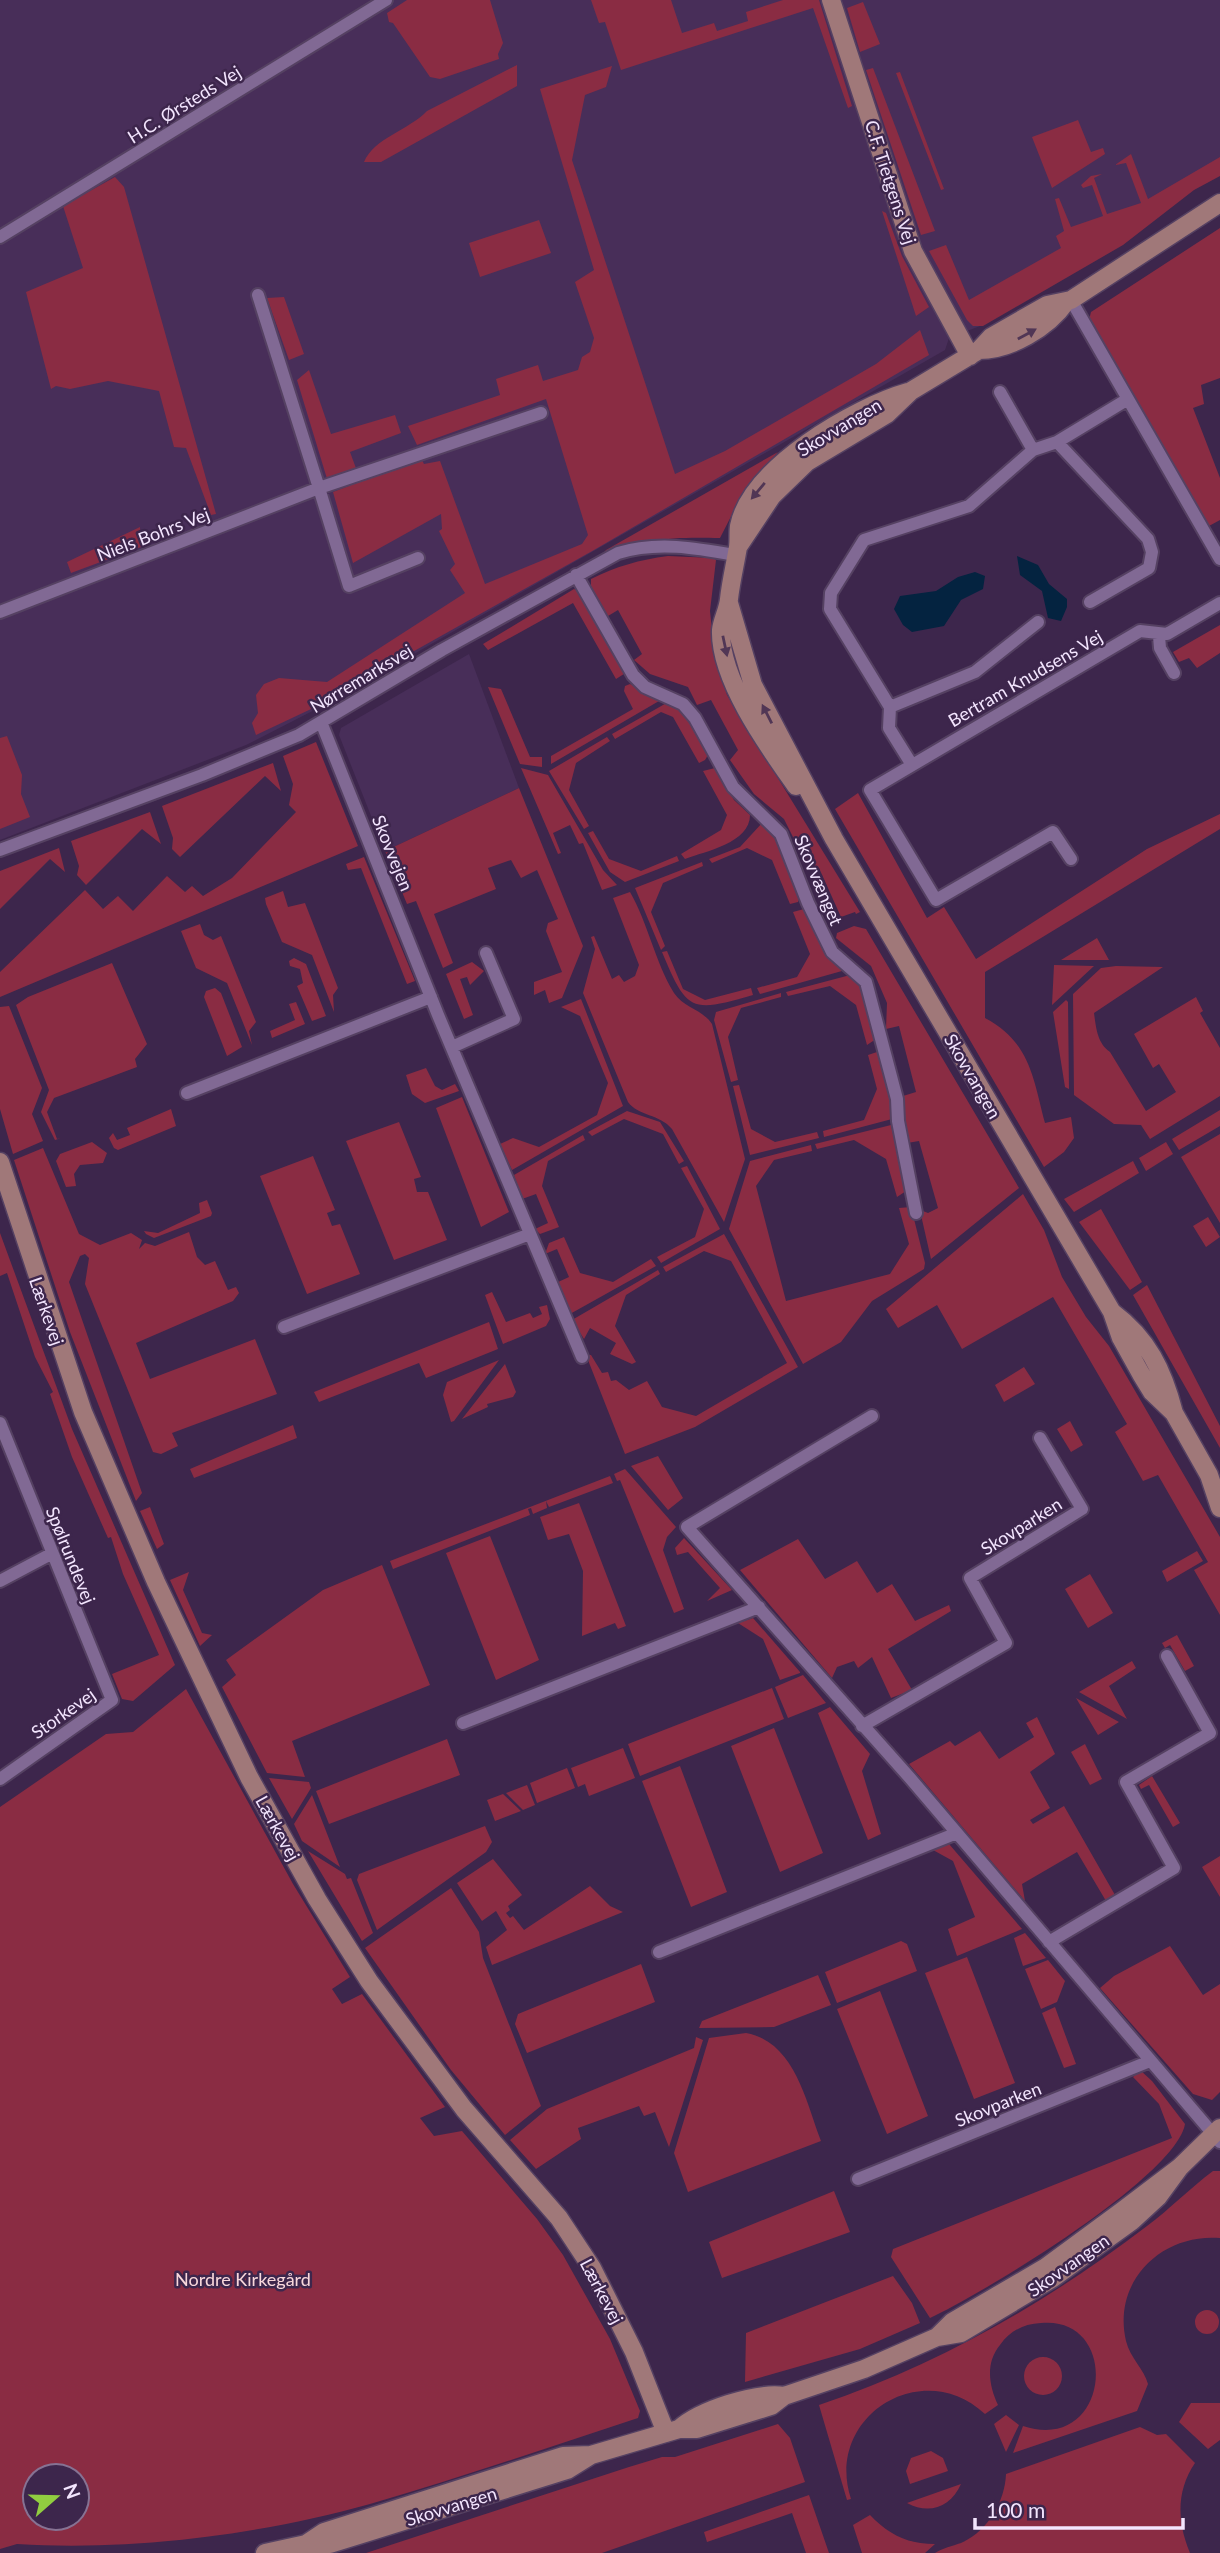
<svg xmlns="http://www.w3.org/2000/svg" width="1220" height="2553" font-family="Lato,sans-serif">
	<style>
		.built { fill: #482e59 }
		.green { fill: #8a2c43; fill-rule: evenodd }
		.water { fill: #042340 }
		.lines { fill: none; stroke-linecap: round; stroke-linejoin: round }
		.street-casing { stroke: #554162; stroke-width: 16 }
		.secondary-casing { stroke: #554162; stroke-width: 21 }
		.street { stroke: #816994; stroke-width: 12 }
		.secondary { stroke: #a07879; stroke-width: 18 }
		.oneway { fill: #513655 }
		.labels { text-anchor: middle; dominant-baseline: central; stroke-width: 5; stroke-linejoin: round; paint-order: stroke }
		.street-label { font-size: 18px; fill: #f3e5fe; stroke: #3d264c }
		.park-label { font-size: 18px; fill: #f9d7db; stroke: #3d264c }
	</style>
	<rect width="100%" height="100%" fill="#3d264c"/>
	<path class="built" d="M0,0H1220V171L980,326L949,338L945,350L330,702L246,745L0,840Z
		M469,654L519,788L385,851L339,735L341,728Z"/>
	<path class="green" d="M407,0H490L503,43L498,54L499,59L440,79L430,77L393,23L389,22L387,13Z
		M591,0H671L682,33L714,23L717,31L748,21L746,12L783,0H819L852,106L848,108L813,8L621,70L605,22L599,23Z
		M863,2L880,44L860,52L847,8Z
		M517,65V86L381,162H364C374,138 409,130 427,111Z
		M612,66L606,87L585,95L572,160L675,474L725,451L876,364L920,330L929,355L594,550L309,710L256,735L252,723L258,713L256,695L264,684L279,678L327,682L465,593L450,570L455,564L439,531L442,529L441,514L353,563L333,492L421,458L424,464L440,461L485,584L582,544L588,535L546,399L417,445L408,426L500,395L496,379L538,365L543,381L578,370L582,357L590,352L594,338L575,282L594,270L540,89Z
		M873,68L935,231L921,235L866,70Z
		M900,72L944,189L941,190L896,73Z
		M1078,120L1091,152L1103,148L1105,154L1052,188L1032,137Z
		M1131,154L1148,199L1220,157V176L1194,190L1123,245L983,326H973L967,320L929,251L946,245L969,300L1061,248L1056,236L1064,231L1055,199L1059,198L1071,227L1103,216L1092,185L1083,188L1081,185L1091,176L1102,174L1094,178L1107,214L1141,203L1126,163L1115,165Z
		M115,177L124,187L216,514L211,515L186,448L174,447L159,391L108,381L70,389L56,386L51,389L26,292L83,268L63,206Z
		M882,211L886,213L902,256L929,307L916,316Z
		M539,220L551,253L480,277L469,243Z
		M1220,228V378L1201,385L1204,404L1193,408L1220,478V520L1209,526L1089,320L1091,312Z
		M284,297L304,354L289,360L267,298Z
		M309,370L331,434L395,415L401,433L350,452L357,471L328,482L297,380Z
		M778,452L745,489L720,538C672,537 647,538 602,555L606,550Z
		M140,527L141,547L71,573L67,562Z
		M668,556L713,558L716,560L710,611L714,650L727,695L860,912L856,914L855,912L841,917L819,868L810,871L784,819L754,794L730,760L738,750L711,700L697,705L688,687L650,674L634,660L642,654L618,610L608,616L591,586V579C617,566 639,560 668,556Z
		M574,589L581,592L627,672L616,679L573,603L488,650L483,644Z
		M1220,625V653L1197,668L1189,658L1179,662L1173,652Z
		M630,684L660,698L659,701L551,764V756L633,709L624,691L625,686Z
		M488,687L501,689L530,757H542V767L520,764Z
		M670,701L680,707L708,755L705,760L699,763L673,717L661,712L615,739L612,734Z
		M7,736L22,775L21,794L30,817L0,829V738Z
		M607,737L610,741L576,763L569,790L589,826L584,829L549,771Z
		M316,742L358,846L0,997V972L85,890L103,909L118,896L133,911L167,876L185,892L192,886L203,896L232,878L296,812L289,805L293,784L283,756Z
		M273,763L281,791L265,776L180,857L172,849L173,838L162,806Z
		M521,768L548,775L603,870L617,885L602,890L583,843L579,844L570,825L553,833L561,853L558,854Z
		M715,768L734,800L750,815C750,843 706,851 685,859L681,854L721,830L727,815L703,771Z
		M519,788L583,946L562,998L549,1003L545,990L534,995V982L562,972L546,931L548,923L558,919L537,870L521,878L511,860L488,868L496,889L434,914L453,963L443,968L416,901L407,904L385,851Z
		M858,793L927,918L944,907L976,959L1147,849L1220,814V829L985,972V1018C1030,1042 1033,1077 1045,1123L1071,1117L1074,1138L1064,1152L1044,1167L835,809Z
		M150,812L161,844L142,829L86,885L77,875L79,866L71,841Z
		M763,822L775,833L800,896L798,902L790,904L772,860L747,848L712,863L709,859L740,847Z
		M593,831L609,859L641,871L677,856L679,861L625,882L610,872L588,833Z
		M59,848L65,872L50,859L0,909V871Z
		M364,857L415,981L407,984L361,868L348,870L346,864Z
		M702,862L703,866L663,883L651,912L665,946L661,950L635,888Z
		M283,891L288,907L305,903L338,988L333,995L334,1012L312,955L282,942L266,904L265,898Z
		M630,892C648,923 655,962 674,993C684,1008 702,1009 712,1024L745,1159L724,1222L672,1129C660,1114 638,1116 628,1102L583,993L595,949L591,937L594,936L612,979L619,975L624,982L635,976L639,965L613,898Z
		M804,909L825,952L849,969L760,994L757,988L797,977L810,954L793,912Z
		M200,924L204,935L213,940L221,936L256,1022L249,1031L252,1045L227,983L196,968L181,931Z
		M854,926L866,929L1019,1188L931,1259L921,1215L923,1211L928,1213L938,1208L919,1141L907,1143L903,1096L916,1092L899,1026L886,1029L887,1003L871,966L836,938L837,933Z
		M1097,938L1109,960H1061Z
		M667,951L683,989L705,1000L751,988L753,995C691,1013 687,1012 662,952Z
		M294,958L306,964L326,1016L312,1021L297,986L303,983L300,969L290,966L289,961Z
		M472,962L484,971L470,985L467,977L460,979L473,1015L464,1019L446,974Z
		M112,963L147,1044L135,1059L137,1067L54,1098L47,1112L57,1139L61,1138L55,1140L41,1112L49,1090L16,1005L28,997Z
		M1054,965L1094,966L1052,1005Z
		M1116,966L1163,967L1094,1013C1096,1027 1097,1043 1110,1052L1146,1111L1176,1092L1159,1064L1153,1068L1134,1034L1196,997L1203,1011L1200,1013L1220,1048V1096L1150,1139L1141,1125L1114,1124L1074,1095L1073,994L1101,968Z
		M854,974L863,989L876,1039L867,1045L856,1005L830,986L788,996L786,992Z
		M215,988L221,993L242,1047L227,1056L204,997L206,991Z
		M781,993V997L741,1008L728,1037L738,1080L731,1082L714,1020L716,1012Z
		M581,999L623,1106L512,1170L500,1144L513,1138L539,1147L597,1115L608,1083L580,1016L561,1007Z
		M1066,1000L1068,1002L1069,1089L1065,1087L1053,1012Z
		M296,1002L305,1024L272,1038L270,1031L295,1020L289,1004Z
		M9,1006L42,1088L32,1114L43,1141L13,1154L0,1109V1007Z
		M877,1052L892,1096V1119L824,1137L823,1131L864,1120L877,1089L868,1055Z
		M426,1068L435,1086L442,1090L455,1084L459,1091L425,1103L412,1094L406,1075Z
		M739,1085L751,1129L775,1142L817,1132L819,1138L750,1155L733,1086Z
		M462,1097L509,1212L481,1227L436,1108Z
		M171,1109L176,1126L118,1150L114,1148L109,1138L113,1133L117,1140L130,1135L127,1128Z
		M1220,1110V1126L1179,1150L1172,1139Z
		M627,1111L660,1122L684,1161L679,1164L663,1134L624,1119L592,1136L588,1132Z
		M399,1122L421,1177L414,1179L417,1192H428L447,1240L394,1260L346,1141Z
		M891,1125L906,1191L897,1197L886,1159L854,1140L817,1149L815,1144Z
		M1220,1134V1223L1181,1157Z
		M583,1135L585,1140L548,1161L542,1186L559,1227L540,1234L535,1229L548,1223L536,1194L522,1199L514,1175Z
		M92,1142L107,1153L103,1163L80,1165L74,1174L76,1186L66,1187L56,1161L60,1154Z
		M1166,1142L1173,1154L1146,1171L1139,1158Z
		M811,1145L812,1151L774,1160L756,1186L786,1301L890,1274L909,1244L899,1208L911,1207L925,1263L924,1269L872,1301L841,1342L803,1364L729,1229L750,1161Z
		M43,1148L79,1234L100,1245L131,1233L142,1240L139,1249L145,1243L155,1246L189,1232L197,1257L205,1265L215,1261L228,1290L236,1287L239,1293L233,1301L136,1343L150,1379L255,1339L277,1394L172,1433L178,1446L161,1454L153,1452L85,1284L89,1258L85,1254L80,1256L69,1282L142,1493L136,1501L70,1332L14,1160Z
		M313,1156L335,1210L327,1213L332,1226L340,1224L360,1274L307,1294L260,1176Z
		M1133,1161L1139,1173L1074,1212L1064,1199Z
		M687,1166L720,1229L661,1263L657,1257L695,1237L704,1209L681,1168Z
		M1023,1194L1044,1230L1062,1277L1086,1317L1109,1346L1220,1537V1615L1194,1570L1208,1562L1158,1475L1143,1481L1115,1432L1127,1424L1053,1297L962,1349L937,1305L898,1328L886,1309Z
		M207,1200L212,1213L211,1216L154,1238L146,1234L144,1231L158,1233L200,1213L199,1203Z
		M1101,1209L1142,1282L1130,1290L1079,1222Z
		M1208,1217L1220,1237L1206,1247L1193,1226Z
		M0,1233L72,1429L175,1665L133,1701L122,1699L112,1674L159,1655L123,1574L111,1537L108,1538L72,1457L50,1394L53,1392L35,1357L7,1273L0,1276Z
		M724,1234L798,1367L695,1427L625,1454L586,1355H591L602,1373L608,1372L611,1381L616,1380L629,1390L647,1381L662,1407L696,1416L787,1363L731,1261L704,1251L666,1272L663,1267Z
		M564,1237L580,1273L613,1282L651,1259L656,1266L570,1314L556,1283L569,1277L557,1249L545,1254L549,1243Z
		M658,1270L660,1274L626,1295L615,1326L636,1362L632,1364L610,1354L616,1343L590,1328L584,1339L572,1320Z
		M1147,1285L1220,1426V1448L1133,1295Z
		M492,1292L506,1322L530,1313L533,1318L542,1314L539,1307L547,1305L550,1319L546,1326L503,1344L485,1295Z
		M489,1322L498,1349L426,1378L419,1363L319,1402L314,1392Z
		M499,1360L454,1421L451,1422L443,1395L447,1382Z
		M505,1364L516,1392L513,1397L487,1404L488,1407L462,1419Z
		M1024,1367L1035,1384L1004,1402L995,1385Z
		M1070,1421L1083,1445L1071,1452L1057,1429Z
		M293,1425L297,1438L194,1478L190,1469Z
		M658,1456L683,1498L668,1510L631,1466Z
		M625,1469L676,1527L667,1537L663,1550L684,1609L674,1613L620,1480L617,1481L614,1474Z
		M610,1476L613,1483L549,1507L546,1501L547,1508L533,1514L531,1508L528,1509L530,1515L393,1569L390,1561Z
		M579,1503L626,1626L618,1629L615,1623L582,1636L583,1571L569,1534L548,1540L540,1517Z
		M150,1507L164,1544L157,1549L140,1511Z
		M490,1536L539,1660L496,1680L446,1553Z
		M684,1538L732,1590L707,1601L720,1588L688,1552L677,1555L675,1548Z
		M798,1539L825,1579L857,1561L877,1593L892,1584L915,1621L949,1605L951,1611L888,1649L912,1690L891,1698L872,1657L858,1668L854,1661L837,1667L832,1678L740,1570Z
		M1197,1551L1203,1561L1167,1582L1162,1571Z
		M382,1565L430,1685L292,1741L305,1777L267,1773L222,1687L236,1675L226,1660L323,1590Z
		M189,1572L183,1590L202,1633L212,1635L200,1646L170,1580Z
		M1090,1574L1113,1613L1088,1628L1065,1589Z
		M753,1618L800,1672V1673L780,1680L763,1639L738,1623Z
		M1177,1635L1194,1666L1185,1671L1170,1645L1165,1648L1162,1643Z
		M1132,1661L1136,1668L1109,1686L1127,1719L1079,1692Z
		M803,1675L826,1703L788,1718L775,1687Z
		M772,1688L784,1719L640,1776L628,1744Z
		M186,1689L293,1884L350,1977L332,1989L342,2004L362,1994L445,2107L420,2118L434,2136L462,2131L537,2219L563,2255L610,2339L640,2411L638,2418C549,2447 460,2478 370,2504C259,2535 132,2551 17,2544L0,2549V1807L106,1734L133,1732ZM35,2476H77V2518H35Z
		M1076,1698L1119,1722L1098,1735Z
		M830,1707L870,1754L862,1771L881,1834L868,1840L818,1713Z
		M1037,1717L1055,1754L1030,1772L1050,1808L1030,1820L1033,1824L1064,1806L1115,1895L1106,1901L1077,1852L1022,1884L1025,1901L909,1764L950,1741L955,1746L980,1731L999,1759L1034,1737L1026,1723Z
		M774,1728L823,1853L780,1872L731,1746Z
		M447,1739L460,1775L329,1824L316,1791Z
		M1085,1744L1102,1779L1090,1785L1071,1752Z
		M623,1748L635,1778L589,1796L585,1784L578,1787L571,1768Z
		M680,1766L727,1892L691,1907L642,1781Z
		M567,1768L575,1788L537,1803L530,1783Z
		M1152,1776L1180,1823L1173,1827L1149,1785L1141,1789L1139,1785Z
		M269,1778L309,1782L311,1788L292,1819Z
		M527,1785L535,1805L523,1810L506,1793Z
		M503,1794L521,1811L495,1821L487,1800Z
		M312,1795L340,1867L302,1841L294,1824Z
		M485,1826L492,1842L486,1852L377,1930L357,1880L359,1874Z
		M949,1844L1022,1929L957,1956L948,1929L975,1917L953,1861L933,1850Z
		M308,1851L345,1874L347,1879L351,1878L373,1933L362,1941Z
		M1220,1856V1897L1202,1867Z
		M493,1859L522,1895L508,1906L510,1910L506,1913L510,1918L513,1916L524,1930L590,1886L610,1906L623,1912L492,1965L486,1947L507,1930L496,1911L482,1921L457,1883Z
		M451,1888L479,1932L483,1958L541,2106L505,2135L451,2070L365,1948Z
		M1025,1933L1046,1958L1023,1966L1014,1938Z
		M901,1941L907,1944L917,1971L837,2003L825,1972Z
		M1170,1946L1203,1995L1220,1984V2092L1212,2100L1193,2094L1100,1988L1114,1976Z
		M967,1957L1015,2083L974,2099L925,1973Z
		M1048,1960L1065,1981L1057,2002L1041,2009L1025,1969Z
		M641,1964L655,2002L527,2053L515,2024L518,2014Z
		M818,1975L831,2005L774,2027L699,2028L702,2021Z
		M880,1991L928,2116L887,2134L837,2009Z
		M1055,2007L1076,2064L1064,2068L1042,2013Z
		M746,2033C795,2042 806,2102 821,2141L688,2192L674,2153L709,2038Z
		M696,2037L703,2040L669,2147L655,2112L644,2116L639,2106L578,2128L581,2139L536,2169L510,2140L547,2109L694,2048Z
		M1140,2070L1152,2081L1185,2124C1176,2177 982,2294 930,2318L891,2257L893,2249L1172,2138L1159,2104L1133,2077Z
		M1213,2171H1220V2238C1162,2233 1112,2281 1126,2341C1130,2358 1144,2369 1148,2384L1137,2411L1013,2453L1023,2426C1111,2455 1122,2315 1041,2323C1023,2324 1010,2331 1000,2345C985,2363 989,2386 998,2405L985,2414C922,2355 824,2417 851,2499L847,2500L819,2405C940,2364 1046,2303 1147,2226C1170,2209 1190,2188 1213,2171Z
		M834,2191L850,2232L722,2278L709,2242Z
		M893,2276L912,2303L920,2323L860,2349L745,2382L746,2333Z
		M1195 2322a12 12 0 1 1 24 0a12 12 0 1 1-24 0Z
		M1024 2376a19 19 0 1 1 38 0a19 19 0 1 1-38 0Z
		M1191,2403H1220V2440L1208,2449L1179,2422Z
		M1006,2415L1019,2425L1006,2452L994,2424Z
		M778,2424L790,2438L805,2482L602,2553H366L629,2467L662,2457H675Z
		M1140,2427L1157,2435L1166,2434L1195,2463C1176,2491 1177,2522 1190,2553H935C943,2548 952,2546 961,2543C987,2532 1005,2502 1006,2474Z
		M931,2451L943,2458L948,2471L910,2484L906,2471L911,2458Z
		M961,2484C951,2507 929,2515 907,2503Z
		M809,2495L829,2553H806L792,2513L707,2542L704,2532Z
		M870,2515C889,2535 908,2544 935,2544L925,2553H862L853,2525Z"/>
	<path class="water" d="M1017,556L1038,565L1049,584L1067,599V607L1061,621L1048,618L1042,591L1020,575Z
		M975,572L985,576L983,589L961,600L944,626L912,632L903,625L894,609L900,596L936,591L958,577Z"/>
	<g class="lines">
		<g class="street-casing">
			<path id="street" d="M0,237L386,0
				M1071,300L1220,559
				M1000,392L1033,450
				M1057,442L1148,539L1152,552L1149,568L1090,602
				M418,558L349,586L319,488L541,413
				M576,575L633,675L645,687L683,704L695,718L733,787L781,834L808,903L832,952L866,982L897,1099L898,1121L916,1213
				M0,612L319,488L258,295
				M1159,636L1160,648L1174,673
				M890,707L975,672L1038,622
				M321,722L438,1015L582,1357
				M912,765L889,728L890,707L830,609L831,593L864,540L969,506L1033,450L1057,442L1128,399
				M0,850L202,775L299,735L442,650L618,553C657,541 696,548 735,555
				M1071,859L1053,832L936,900L870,790L1140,631L1167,634L1220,603
				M452,1047L514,1019L486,953
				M187,1093L431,997
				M284,1327L530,1234
				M872,1416L687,1527L910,1778L1220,2142
				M0,1423L112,1700L0,1779
				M0,1581L51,1554
				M463,1723L759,1607
				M862,1726L1006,1643L970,1578L1082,1509L1040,1438
				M1049,1942L1174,1868L1126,1782L1210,1733L1167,1656
				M659,1952L957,1833
				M858,2179L1150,2061"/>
		</g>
		<g class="secondary-casing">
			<path id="secondary" d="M831,0L913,251L970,356
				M979,350C1010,350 1048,328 1066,302
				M738,547L772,496L807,462L887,414L911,391L979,350L991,337L1047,305L1071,300L1220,203
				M729,603L753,685L834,839L1112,1312L1121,1338L1141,1374L1152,1392L1174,1413L1209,1475L1220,1508
				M796,786C769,748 719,679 721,630C722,620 728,610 729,599C731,581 735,565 738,547C739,540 738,533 739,526C751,467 855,407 908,392
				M0,1162L83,1412L156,1582L249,1777L317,1899L369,1981L464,2109L559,2218L592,2268L634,2352L666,2433
				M1112,1312C1148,1339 1163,1370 1174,1413
				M937,2337L952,2322L1046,2267L1122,2211L1180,2167L1220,2128
				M679,2429C700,2410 756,2392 784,2396
				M306,2544L324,2532L563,2456L591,2455
				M265,2553L306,2544H330L567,2470L591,2455L679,2429H697L771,2406L784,2396L864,2369L937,2337L961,2333L1053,2278L1132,2221L1158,2197L1180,2167"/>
		</g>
		<use href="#street" class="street"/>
		<use href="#secondary" class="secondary"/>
	</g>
	<defs><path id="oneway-solid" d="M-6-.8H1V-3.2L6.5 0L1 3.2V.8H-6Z" transform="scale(1.75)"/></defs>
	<g class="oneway">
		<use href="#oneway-solid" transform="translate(1027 334) rotate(-29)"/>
		<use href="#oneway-solid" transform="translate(758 491) rotate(130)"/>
		<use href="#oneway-solid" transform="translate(725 646) rotate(78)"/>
		<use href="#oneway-solid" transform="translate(767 714) rotate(-117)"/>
	</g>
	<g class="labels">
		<g class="street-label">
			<text transform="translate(184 104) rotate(-32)">H.C. Ørsteds Vej</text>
			<text transform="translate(891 182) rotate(72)">C.F. Tietgens Vej</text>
			<text transform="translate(839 427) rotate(-31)">Skovvangen</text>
			<text transform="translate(153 534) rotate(-21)">Niels Bohrs Vej</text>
			<text transform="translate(361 678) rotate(-31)">Nørremarksvej</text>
			<text transform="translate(1025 678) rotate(-30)">Bertram Knudsens Vej</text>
			<text transform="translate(393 853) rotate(68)">Skovvejen</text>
			<text transform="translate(819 880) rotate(67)">Skovvænget</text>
			<text transform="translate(973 1076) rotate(60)">Skovvangen</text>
			<text transform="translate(47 1311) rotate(71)">Lærkevej</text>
			<text transform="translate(1021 1526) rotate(-32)">Skovparken</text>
			<text transform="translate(71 1555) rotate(68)">Spølrundevej</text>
			<text transform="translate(63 1713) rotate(-35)">Storkevej</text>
			<text transform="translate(278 1828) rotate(61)">Lærkevej</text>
			<text transform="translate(998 2104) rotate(-22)">Skovparken</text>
			<text transform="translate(1068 2265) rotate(-35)">Skovvangen</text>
			<text transform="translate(602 2291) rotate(62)">Lærkevej</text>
			<text transform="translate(451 2506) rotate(-17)">Skovvangen</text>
		</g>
		<g class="park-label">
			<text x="243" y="2279">Nordre Kirkegård</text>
		</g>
	</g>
	<g transform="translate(56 2497) rotate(70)"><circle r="33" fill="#3d264c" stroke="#867293" stroke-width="2"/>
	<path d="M0-5L12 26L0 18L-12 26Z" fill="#91cd40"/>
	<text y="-10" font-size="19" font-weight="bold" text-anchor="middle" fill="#f3e5fe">N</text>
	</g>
	<path d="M975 2518v10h208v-10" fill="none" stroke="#f3e5fe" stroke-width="3.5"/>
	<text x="986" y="2518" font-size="21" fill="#f3e5fe" stroke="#3d264c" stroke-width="5" paint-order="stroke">100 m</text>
</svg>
